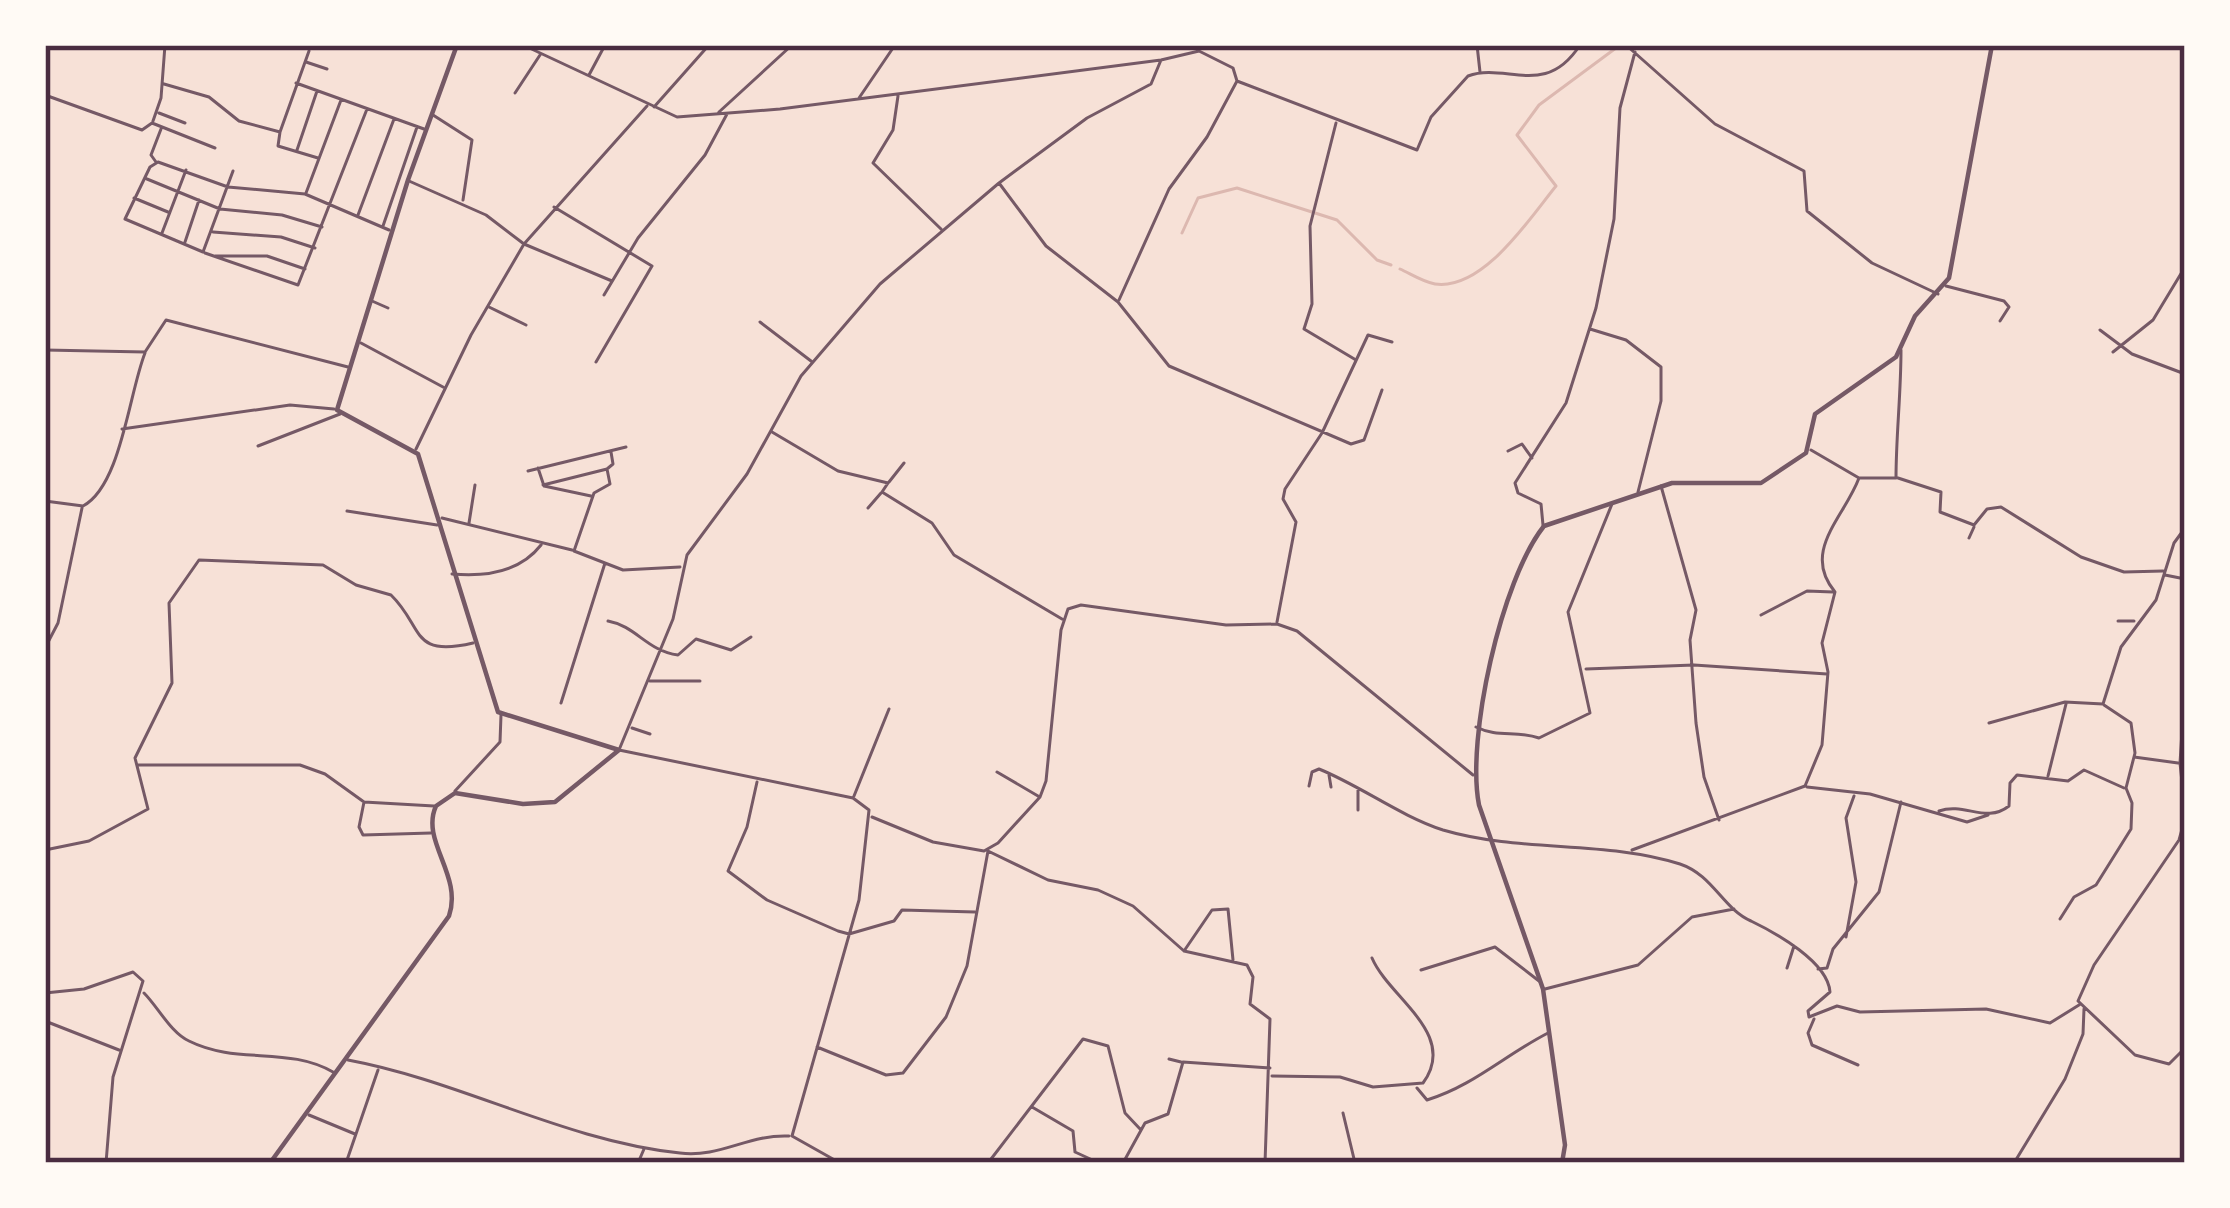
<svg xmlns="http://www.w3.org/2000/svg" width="2230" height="1208" font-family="Mulish,sans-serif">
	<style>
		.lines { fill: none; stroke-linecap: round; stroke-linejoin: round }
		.stream { stroke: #dcb8b0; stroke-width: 3 }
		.minor { stroke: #755966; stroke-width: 3 }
		.tertiary { stroke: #755966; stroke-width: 4.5 }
		.neatline { fill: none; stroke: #4a2c40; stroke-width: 4.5 }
	</style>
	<rect width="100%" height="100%" fill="#f7e1d7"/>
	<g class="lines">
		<path class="stream" d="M1182,233L1198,198L1237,188L1337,220L1377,260L1391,265
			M1400,269C1411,274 1423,282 1435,284C1483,291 1530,218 1556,186L1517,135L1539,105L1620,45"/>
		<path class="minor" d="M523,45L677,117L780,109L1161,60L1199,51L1195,45
			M1477,45L1480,72
			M1626,45L1715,124L1804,171L1807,211L1872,263L1938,294
			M306,62L327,69
			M589,75L605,45
			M1237,81L1417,150L1431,117L1468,76C1506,62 1545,99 1580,45
			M296,83L424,129
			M164,84L209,97L239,121L280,132L278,146L318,158
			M515,93L540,55
			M45,95L142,130L152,123L215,148
			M898,96L893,130L873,163L941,229
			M859,98L895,45
			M654,107L709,45
			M719,112L792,45
			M159,113L185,123
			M433,115L472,140L463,200
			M153,121L161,98L165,45
			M1336,123L1310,226L1312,304L1304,329L1356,360
			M280,132L309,51
			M297,150L317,91
			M156,162L151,155L161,129
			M233,171L203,252L125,219L150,167L158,162L228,187L305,194L389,230
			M147,179L220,209L282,215L322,227
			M409,181L486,215L524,244L612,281
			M999,183L1046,246L1118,302L1169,366L1351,444L1364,440L1382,390
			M306,193L341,100
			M134,198L168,212
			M554,207L652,266L596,362
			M358,215L394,119
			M383,226L417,127
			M213,232L281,237L315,248
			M162,233L186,170
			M185,242L199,200
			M205,253L298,285L367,109
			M215,256H267L305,269
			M1946,286L2004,301L2009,307L2000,321
			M604,295L638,238L705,155L727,114
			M1119,300L1169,189L1207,137L1237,81L1233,68L1199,51
			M372,301L388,308
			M489,307L526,325
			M760,322L811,361
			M1590,329L1626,340L1661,367V401L1638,492
			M2100,330L2132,354L2185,374
			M361,343L443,387
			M45,350L145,352L166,320L348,367
			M2113,352L2153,320L2185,267
			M122,429L290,405L334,409
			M772,432L838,471L888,483L882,492L932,523L954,555L1062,619
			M258,446L340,414
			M416,449L471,335L524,244L647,106
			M1811,450L1859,478
			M1508,451L1522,444L1532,458
			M538,468L544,486L591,496
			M607,469L610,484L594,493L574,551L623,570L680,567
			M528,471L626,447
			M1898,478L1941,492L1940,512L1974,525L1987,509L2001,507L2081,557L2124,572L2163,571
			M889,482L904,463
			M543,485L607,469L613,464L611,452
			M1661,486L1696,610L1690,640L1696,723L1704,777L1719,820
			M45,501L83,506C121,486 129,393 145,353
			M868,508L881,493
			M347,511L437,525
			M442,518L572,550
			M469,523L475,485
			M1543,525L1541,504L1518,493L1515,483L1566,403L1596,308L1614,219L1620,108L1635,52
			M1969,538L1974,527
			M452,574C485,577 520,572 541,545
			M2165,575L2185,579
			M1761,615L1807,591L1833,592
			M608,621C636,626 647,651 678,655L696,639L731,650L751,637
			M2118,621H2134
			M1277,622L1296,522L1283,499L1285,489L1322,433L1368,335L1392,342
			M45,648L58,623L82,508
			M1586,669L1694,665L1827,674
			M650,681H700
			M2185,684L2180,763L2185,810
			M561,703L605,563
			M1989,723L2065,702L2103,704L2121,647L2156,600L2174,543L2185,528
			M1476,727C1498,738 1516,730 1539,738L1590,713L1568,612L1612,504
			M632,728L650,734
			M2134,757L2178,763
			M137,765H300L325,774L364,802L434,806
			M997,772L1038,796
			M1329,775L1331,787
			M2048,776L2066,704
			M757,782L747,827L728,871L767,900L838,931L849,934L894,921L902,910L975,912
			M1309,786L1312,772L1319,769C1361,786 1400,816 1443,830C1521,853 1605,840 1680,864C1713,875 1723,909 1751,921C1776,933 1828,962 1830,992L1808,1011L1809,1017L1837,1006L1860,1012L1986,1009L2050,1023L2079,1005
			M1807,787L1870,794L1967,822L1988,815
			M1358,790V810
			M455,791L500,742L501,715
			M854,796L889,709
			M364,802L359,827L363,835L431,833
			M1939,811C1965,802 1986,824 2009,806L2010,783L2017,775L2068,781L2084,770L2124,788
			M872,817L933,842L984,851L998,843L1040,797L1046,781L1061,630L1068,609L1081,605L1226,625L1277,624L1297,631L1473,775
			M2185,819L2179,840L2094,965L2078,1001L2135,1055L2169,1064L2185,1048
			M45,850L89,841L148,809L135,758L172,683L169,603L199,560L323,565L356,585L391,595C424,627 410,658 473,643
			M1632,850L1805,786L1822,745L1828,672L1822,643L1835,592C1801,551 1844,518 1859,478H1896C1896,436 1901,394 1901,350
			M2060,919L2074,897L2096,885L2131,829L2132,803L2126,788L2135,753L2131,723L2104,705
			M1846,937L1856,882L1846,818L1854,796
			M1233,960L1228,909L1212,910L1184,951L1247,965L1253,977L1250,1004L1270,1019L1265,1163
			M1787,968L1794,946
			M1818,969L1827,968L1833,949L1879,892L1901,802
			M1421,970L1495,947L1539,981
			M1545,989L1638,965L1692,917L1734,909
			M45,993L84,989L133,972L143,981L113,1077L106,1163
			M144,993C158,1007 171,1033 189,1041C237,1065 288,1046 333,1072
			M1814,1019L1808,1033L1812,1045L1858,1065
			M45,1021L119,1050
			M817,1047L886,1075L903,1073L946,1017L967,966L988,851L1048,880L1098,890L1133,906L1184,951
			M1169,1059L1181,1062
			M348,1060C461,1081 565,1141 680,1153C720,1158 749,1134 789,1136
			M1272,1076L1340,1077L1373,1087L1423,1083C1459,1034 1389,998 1372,958
			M1417,1088L1427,1100C1473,1086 1505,1055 1548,1033
			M1032,1107L1073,1131L1075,1152L1099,1163
			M1343,1113L1355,1163
			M309,1115L355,1134
			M346,1163L378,1070
			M638,1163L644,1149
			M840,1163L792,1136L859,900L869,810L853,798L619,750L673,619L687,555L747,474L801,376L880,284L999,183L1087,118L1151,84L1161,60
			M988,1163L1083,1039L1108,1046L1125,1113L1141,1130
			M1123,1163L1145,1123L1168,1114L1183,1062L1270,1068
			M2014,1163L2065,1079L2083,1034L2084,1009"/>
		<path class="tertiary" d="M270,1163L449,916C463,875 420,841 436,806L455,793L523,804L555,802L619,750L498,712L418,454L337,410L408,180L457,45
			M1562,1163L1565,1145L1543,989L1479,805C1466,739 1501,580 1544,526L1672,483H1761L1806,453L1815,414L1896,357L1915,316L1949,278L1992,45"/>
	</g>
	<rect width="2230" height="1208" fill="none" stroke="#fffaf5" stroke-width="96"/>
	<rect x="48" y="48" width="2134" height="1112" class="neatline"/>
</svg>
